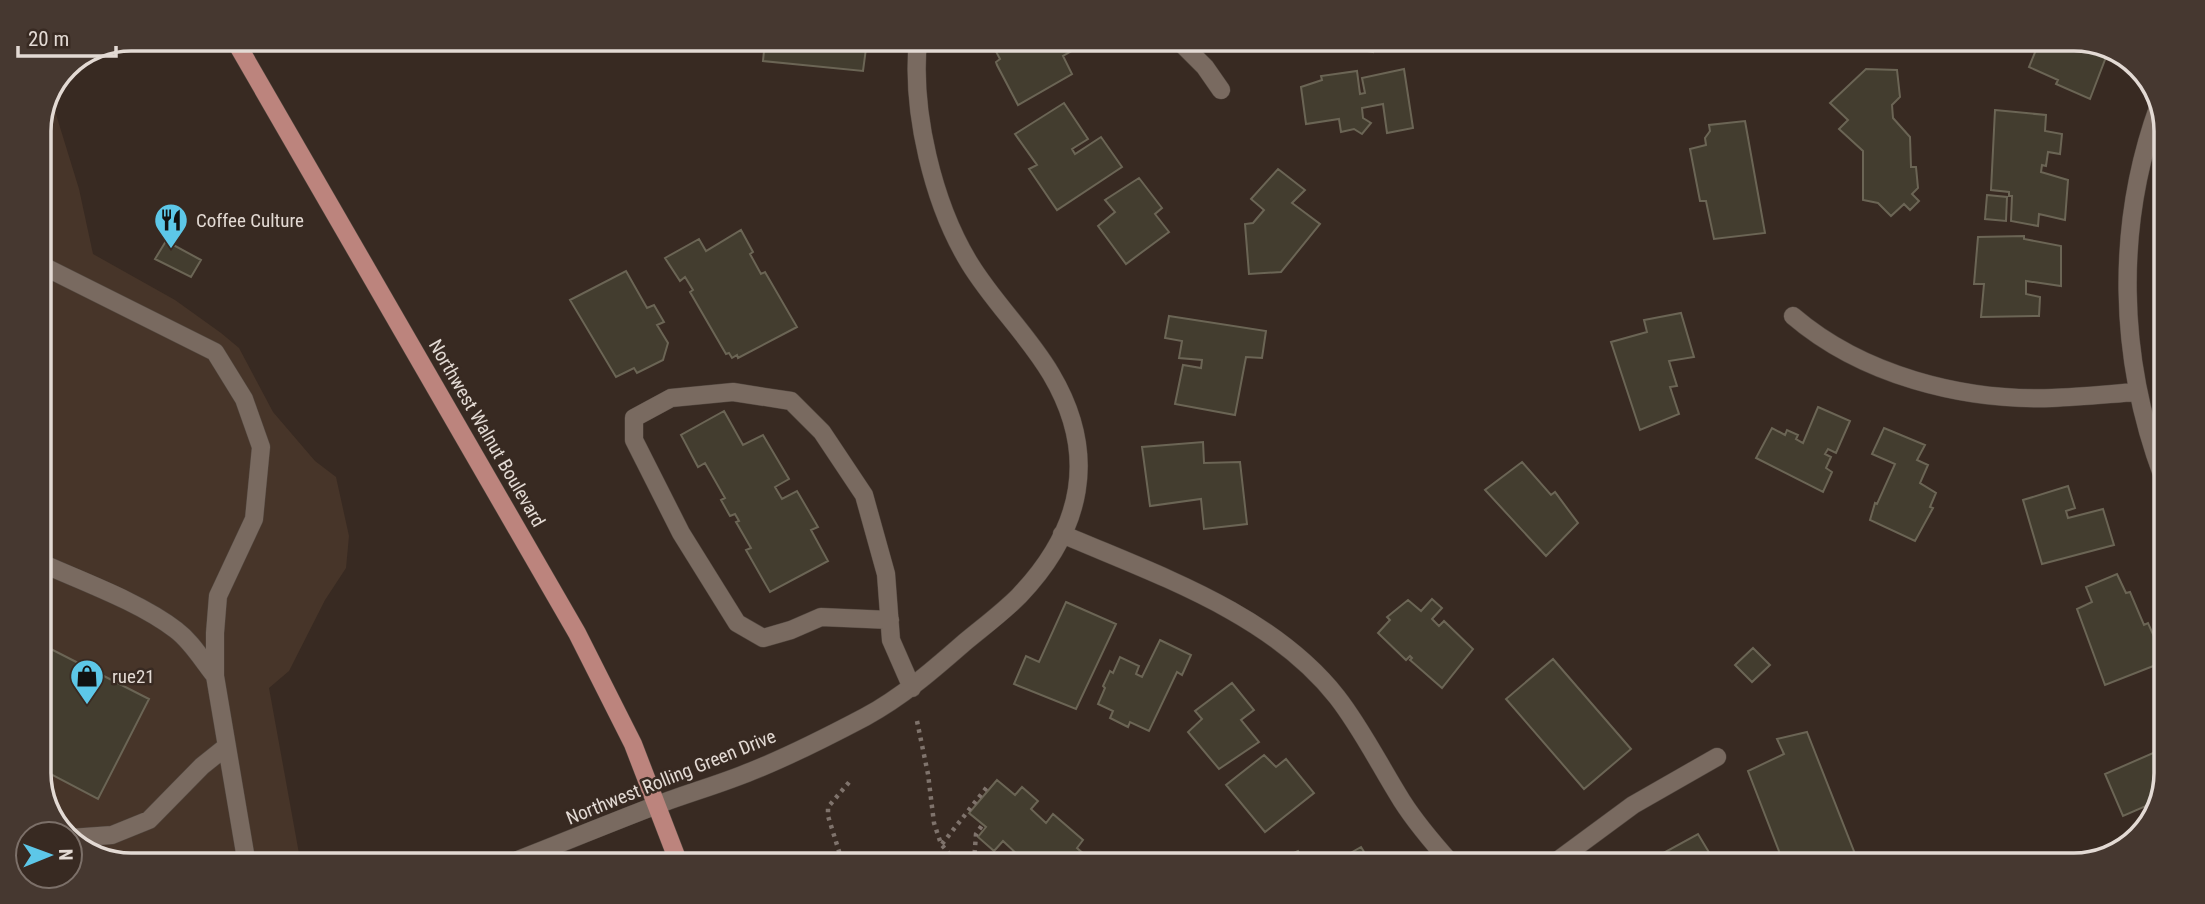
<svg xmlns="http://www.w3.org/2000/svg" width="2205" height="904" font-family="'Roboto Condensed',sans-serif">
	<style>
		.built { fill: #473529 }
		.building { fill: #433d2f; stroke: #6b6555; stroke-width: 2 }
		.lines { fill: none; stroke-linecap: round; stroke-linejoin: round }
		.minor-casing { stroke: #52473f; stroke-width: 19 }
		.major-casing { stroke: #52473f; stroke-width: 19 }
		.path { stroke: #7f736c; stroke-width: 4.5; stroke-dasharray: 3.5 5; stroke-linecap: butt }
		.minor { stroke: #796a60; stroke-width: 18 }
		.major { stroke: #bc847d; stroke-width: 18 }
		.labels { text-anchor: middle; dominant-baseline: central; stroke-width: 5; stroke-linejoin: round; paint-order: stroke }
		.poi-label { font-size: 19px; fill: #e3dad4; stroke: #382a22; text-anchor: start }
		.street-label { font-size: 19px; fill: #e3dad4; stroke: #382a22 }
		.rim { fill: none; stroke: #e3dad4; stroke-width: 3.5 }
	</style>
	<rect width="100%" height="100%" fill="#382a22"/>
	<path class="built" d="M51,98L79,189L93,254L175,300L221,333L239,348L273,412L315,461L336,477L349,536L346,568L325,600L289,671L269,688L300,859H96L57,829L39,779V125Z"/>
	<path class="building" d="M765,41H867L863,71L763,61Z
		M991,42H1032L1033,45L1044,42H1072L1075,49L1063,56L1072,74L1018,105L997,65L996,62L1000,59Z
		M1324,43H1374L1373,52Z
		M2038,45H2082L2106,57L2090,99L2056,84L2058,80L2029,67Z
		M1404,69L1413,128L1387,133L1383,104L1362,108L1363,118L1371,123L1362,134L1354,129L1341,132L1339,119L1306,124L1301,87L1322,80L1321,76L1357,71L1360,94L1365,93L1362,78Z
		M1866,69L1897,70L1900,97L1892,105L1893,118L1910,137L1911,167H1916L1918,188L1912,194L1919,201L1910,210L1904,204L1891,216L1878,203L1863,200V151L1839,129L1848,120L1830,103Z
		M1064,103L1088,139L1072,149L1075,154L1101,137L1122,167L1057,210L1029,169L1037,165L1015,134Z
		M1995,110L2046,115L2045,131L2062,134L2060,154L2048,152L2046,166L2042,165L2041,172L2068,180L2065,220L2039,214L2038,226L2011,221L2012,196H2009V192L1991,190Z
		M1745,121L1765,233L1714,239L1706,201H1700L1690,149L1706,145L1705,138L1710,131L1709,125Z
		M1278,169L1305,190L1292,203L1320,224L1281,272L1249,274L1245,224L1253,223L1264,210L1251,199Z
		M1139,178L1162,208L1155,214L1169,232L1126,264L1098,226L1115,212L1105,200Z
		M1987,195L2007,197L2006,221L1985,219Z
		M741,230L753,252L750,254L761,274L765,272L797,327L738,358L737,355L732,358L729,353L726,354L690,292L693,290L685,277L680,281L665,258L699,239L706,251Z
		M2024,236V239L2061,246V286L2026,281V294L2040,297L2039,316L1981,317L1984,284H1974L1978,237Z
		M166,241L201,260L191,277L155,259Z
		M626,271L647,308L654,305L664,322L657,325L668,343L663,360L637,373L634,368L616,377L570,300Z
		M1681,313L1694,357L1669,361L1677,386L1670,387L1679,414L1640,430L1611,342L1647,332L1644,320Z
		M1169,316L1266,331L1262,358L1246,357L1235,415L1175,404L1183,365L1201,368L1202,360L1179,358L1182,341L1165,338Z
		M1818,407L1850,421L1836,453L1828,449L1825,454L1831,457L1826,468L1832,472L1823,492L1756,458L1772,428L1785,435L1787,430L1798,435L1796,439L1803,443Z
		M724,411L743,445L763,435L789,479L775,487L782,499L797,491L818,527L811,530L828,561L770,592L746,550L751,548L736,522L739,521L735,514L730,516L721,500L725,498L705,463L698,467L681,435Z
		M1884,428L1925,445L1917,460L1928,465L1920,483L1936,493L1930,507L1933,508L1915,541L1870,520L1875,503L1877,504L1895,464L1872,454Z
		M1203,442L1204,463L1240,462L1247,524L1204,529L1201,499L1150,506L1142,447Z
		M1522,462L1551,495L1555,492L1578,523L1546,556L1485,490Z
		M2068,486L2075,508L2066,511L2068,518L2103,509L2114,545L2042,564L2023,500Z
		M2117,574L2126,593L2130,592L2144,625L2148,623L2161,652V663L2105,685L2077,609L2092,602L2086,587Z
		M1432,599L1442,608L1432,619L1439,626L1444,621L1473,649L1442,688L1410,660L1412,658L1410,656L1406,660L1378,633L1390,620L1387,617L1408,600L1421,611Z
		M1066,602L1116,624L1076,709L1014,684L1026,656L1039,662Z
		M1160,640L1191,655L1182,675L1177,672L1149,731L1130,722L1128,727L1110,718L1113,711L1098,704L1105,688L1103,686L1110,671L1113,673L1120,657L1139,666L1136,674L1142,677Z
		M39,643L149,699L98,799L39,768Z
		M1753,648L1770,665L1752,682L1735,665Z
		M1553,659L1631,749L1584,789L1506,699Z
		M1232,683L1254,710L1241,720L1259,742L1219,769L1188,732L1202,719L1195,711Z
		M1807,732L1857,859L1842,865L1784,864L1748,771L1784,754L1777,739Z
		M2160,750V806L2150,810L2148,805L2123,816L2105,774Z
		M1264,755L1276,767L1286,759L1314,793L1265,832L1226,785Z
		M997,780L1015,795L1022,787L1038,801L1031,809L1046,823L1053,814L1083,840L1077,848L1093,862H1012L1018,855L1003,841L994,851L978,837L986,827L969,813Z
		M1698,834L1716,864H1646L1645,863Z
		M1361,847L1371,863H1333Z
		M1298,851L1303,859L1311,855L1316,863H1273Z"/>
	<g class="lines">
		<g class="minor-casing">
			<path id="minor" d="M1180,42L1205,67L1221,90
				M2159,105C2115,226 2118,357 2163,477
				M39,264L215,352L244,399L261,447L254,519L218,596L215,633V676L246,859
				M1793,316C1862,375 1962,401 2052,398C2080,397 2109,394 2137,392
				M1062,534C1157,575 1271,613 1337,697C1362,729 1380,766 1402,801C1416,823 1434,844 1451,863
				M39,562C81,581 140,602 176,630C192,642 202,660 215,676
				M890,620L821,617L791,630L763,638L737,623L681,533L634,440V418L671,398L733,392L791,401L822,432L864,495L886,574L891,640L912,688
				M70,838L112,835L149,820L202,766L227,746
				M518,860C564,842 610,823 657,805C688,793 721,784 752,771C790,756 829,736 865,717C902,697 933,670 965,642C983,627 1002,613 1019,596C1082,530 1099,455 1051,374C1028,335 994,303 970,264C933,204 911,111 918,41
				M1553,864L1633,805L1717,757"/>
		</g>
		<g class="major-casing">
			<path id="major" d="M234,39L577,633L633,744L678,861"/>
		</g>
		<path class="path" d="M917,721L928,774L934,823L941,844L956,862
			M942,844L987,787L989,789
			M842,861L828,816V807L851,780
			M974,862L976,834L983,824
			M1006,862L1015,852"/>
		<use href="#minor" class="minor"/>
		<use href="#major" class="major"/>
	</g>
	<defs>
		<g id="restaurant-pin" transform="scale(1.75)"><path d="M0 17L-7.5 6A9.5 9.5 0 1 1 7.5 6Z" fill="#5dc7e8" stroke="#382a22"/><path d="M-5-6h1v4h1v-4h1v4h1v-4h1v5L-1.5 .5V6h-2V.5L-5-1ZM5-6V6H3V1.5H1.5Q1.5-4 5-6Z" fill="#111"/></g>
		<g id="shop-pin" transform="scale(1.75)"><path d="M0 17L-7.5 6A9.5 9.5 0 1 1 7.5 6Z" fill="#5dc7e8" stroke="#382a22"/><path d="M-5-2.5h2.3a2.7 3.5 0 0 1 5.4 0H5L5.5 6h-11ZM-1.5-2.5h3a1.5 2.3 0 0 0-3 0Z" fill="#111"/></g>
	</defs>
	<g fill-rule="evenodd">
		<use href="#restaurant-pin" x="171" y="220"/>
		<use href="#shop-pin" x="87" y="676"/>
	</g>
	<g class="labels">
		<g class="poi-label">
			<text x="196" y="220">Coffee Culture</text>
			<text x="112" y="676">rue21</text>
		</g>
		<g class="street-label">
			<text transform="translate(487 433) rotate(60)">Northwest Walnut Boulevard</text>
			<text transform="translate(671 777) rotate(-22)">Northwest Rolling Green Drive</text>
		</g>
	</g>
	<path d="M0 0H2205V904H0ZM131 51H2074A80 80 0 0 1 2154 131V773A80 80 0 0 1 2074 853H131A80 80 0 0 1 51 773V131A80 80 0 0 1 131 51Z" fill="#463830" fill-rule="evenodd"/>
	<path class="rim" d="M131 51H2074A80 80 0 0 1 2154 131V773A80 80 0 0 1 2074 853H131A80 80 0 0 1 51 773V131A80 80 0 0 1 131 51Z"/>
	<g transform="translate(49 855) rotate(89)"><circle r="33" fill="#382a22" stroke="#7c7069" stroke-width="2"/>
	<path d="M0-5L12 26L0 18L-12 26Z" fill="#5dc7e8"/>
	<text y="-10" font-size="19" font-weight="bold" text-anchor="middle" fill="#e3dad4">N</text>
	</g>
	<path d="M18 46v10h98v-10" fill="none" stroke="#e3dad4" stroke-width="3.5"/>
	<text x="28" y="46" font-size="21" fill="#e3dad4" stroke="#382a22" stroke-width="5" paint-order="stroke">20 m</text>
</svg>
